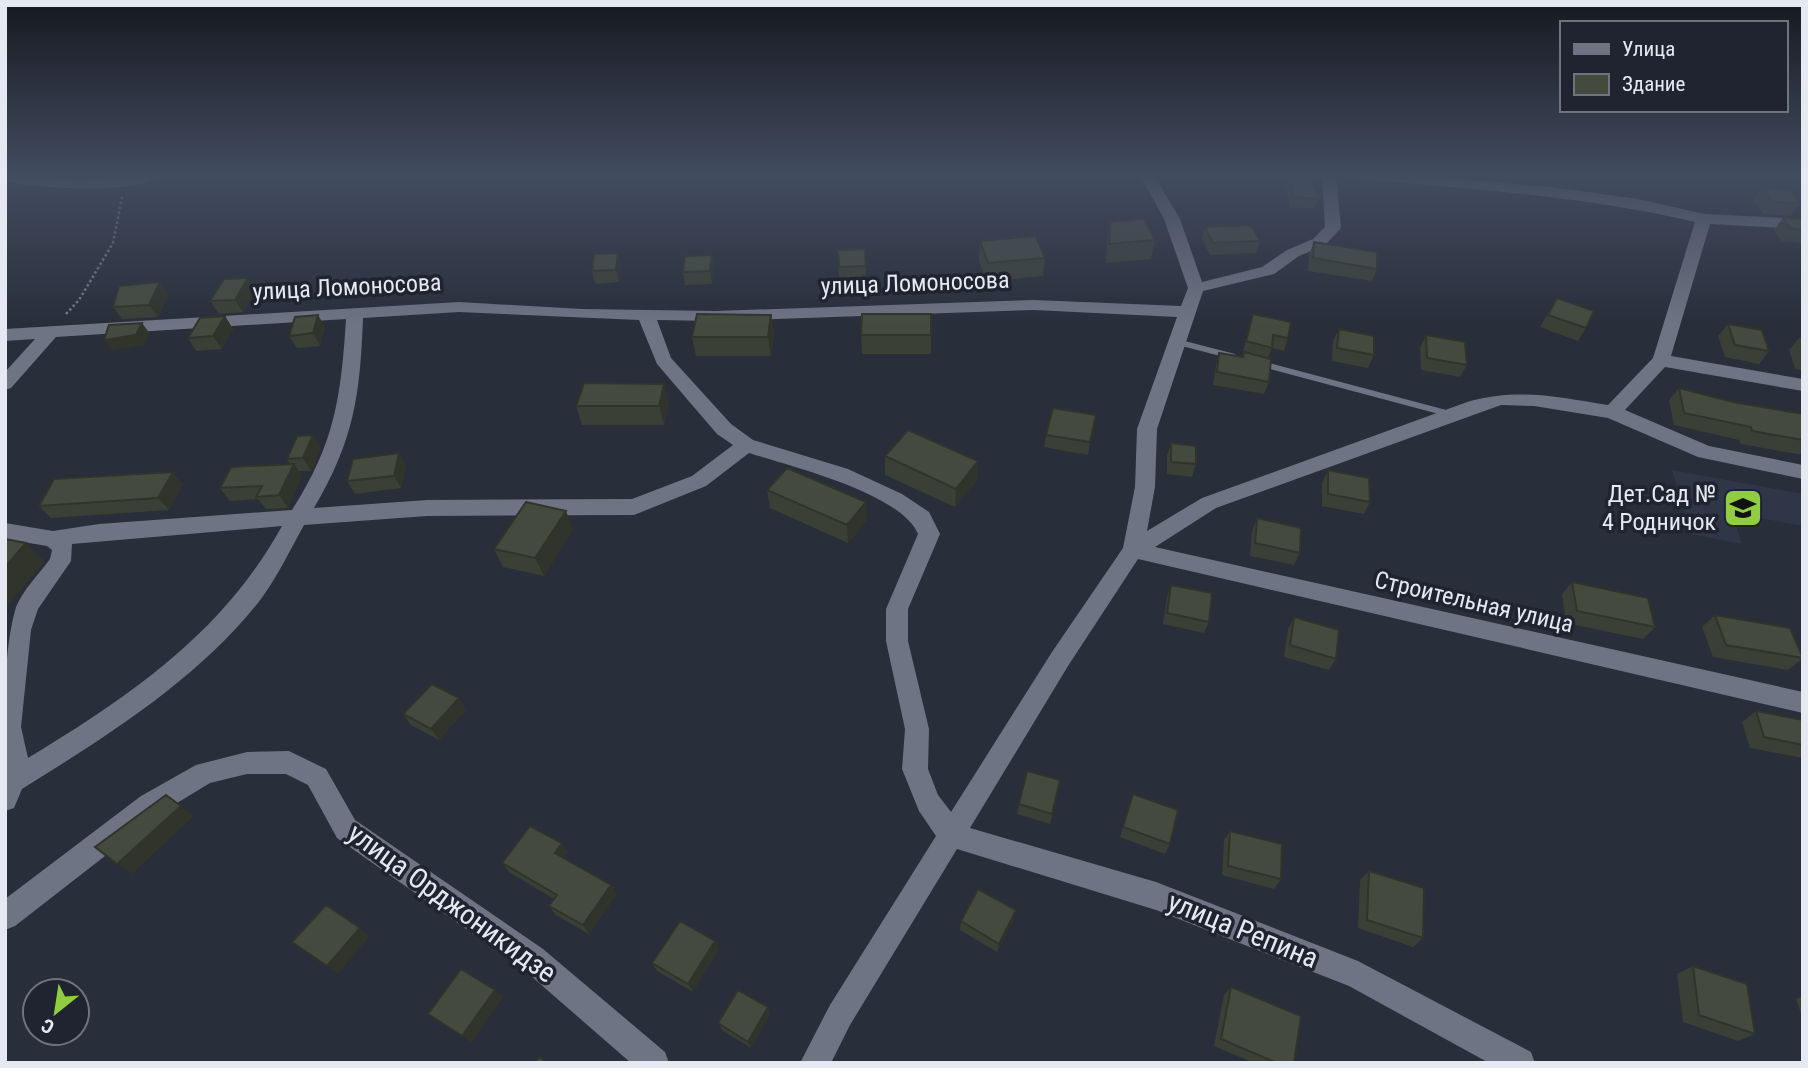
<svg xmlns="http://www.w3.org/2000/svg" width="1808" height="1068" font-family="'Roboto Condensed',sans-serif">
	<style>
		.built { fill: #2e3648 }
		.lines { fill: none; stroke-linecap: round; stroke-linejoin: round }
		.path { stroke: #777d87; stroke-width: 2.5; stroke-dasharray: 2.5 2.5; stroke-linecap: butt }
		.lane { fill: #6e7483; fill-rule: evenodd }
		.street { fill: #6e7483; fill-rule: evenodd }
		.wall { fill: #3a4035 }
		.shaded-wall { fill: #30342b }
		.building { fill: #444b3e; stroke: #30342b; stroke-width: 2 }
		.labels { text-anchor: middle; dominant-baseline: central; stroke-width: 7; stroke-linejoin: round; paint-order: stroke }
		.street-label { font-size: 24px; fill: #e5e9f2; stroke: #1f2430 }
		.poi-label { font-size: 24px; fill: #e5e9f2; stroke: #1f2430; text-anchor: end }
		.near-street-label { font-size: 28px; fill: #e5e9f2; stroke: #1f2430 }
	</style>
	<rect width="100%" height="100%" fill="#282e3a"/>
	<path class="built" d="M1672,470L1803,494V526L1732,513L1742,544L1691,534Z"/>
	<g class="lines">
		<path class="path" d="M66,314L79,300L113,243L122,197"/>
		<path class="lane" d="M1177,339L1235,354L1236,356L1232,359L1174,344L1173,342Z
			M1258,360L1450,411L1455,414L1450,417L1255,365L1254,363Z"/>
		<path class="street" d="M5,175L80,180L161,175C137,196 36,188 5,181Z
			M1140,175H1154L1180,219L1202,282L1262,267L1287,250L1313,239L1325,227L1322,175H1336L1341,228L1325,245L1299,256L1274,274L1203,291L1157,429L1155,487L1147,531L1202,498L1470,401C1520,388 1558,397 1608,405L1653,358L1695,222C1584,196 1472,189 1359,179L1352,175H1414L1551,187L1638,199L1704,214L1803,219V229L1710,224L1671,356L1803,379V391L1665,367L1625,410L1709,446L1803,465V479L1698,457L1608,418L1534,406L1501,405L1216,508L1155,547L1803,692V713L1138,559L1068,666L970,828L1156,882L1358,961L1531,1052L1535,1063H1489L1349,986L1156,910L957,849L850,1025L831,1063H800L830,1005L936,836L919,811L902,769L905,729L886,641V609L918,534C901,493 790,466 749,453L706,486L634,515L427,516L304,525C290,550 278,576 261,599C199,679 107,736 22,789L14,808L5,811C5,752 0,661 16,607C23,590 39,574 50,559L52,550L47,546L5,539V523L53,531L99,524L292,510C335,443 341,397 346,319L56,337L11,388L5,390V372L35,339L5,341V329L459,302L582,309L715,311L1034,300L1181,306L1188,288L1164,219ZM1034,310L1177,317L1137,429L1135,487L1123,548L1052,652L951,812L938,795L928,769L929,729L908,641V609L940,534L929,512L902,494L848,469L753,440L731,424L671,358L657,320L715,321ZM459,312L639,320L657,364L717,434L733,445L692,476L632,499L427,500L314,508C354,440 360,396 363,318ZM282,526C223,633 130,696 28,758L21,727L31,630L38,609L71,561L72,544Z
			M289,751L326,769L355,820L543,949L665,1052L669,1063H631L523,969L337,838L308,785L286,774H247L210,783L159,814L15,926L5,930V899L141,796L196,765L247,752Z"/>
	</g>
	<path class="wall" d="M1284,175H1311L1318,199L1314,209L1290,207Z
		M1762,187L1800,203L1790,216L1763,214L1754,200Z
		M1783,218L1803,219V243L1781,241L1774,230Z
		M1110,222L1155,240L1151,259L1106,263L1107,241Z
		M1205,227L1260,241L1256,253L1210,255L1202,239Z
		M980,241L1045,258L1043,276L986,282L979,260Z
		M1314,242L1377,269L1372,281L1308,271L1309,255Z
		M838,250L866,266V278L839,279Z
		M618,253L621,265L619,282L595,284L592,271Z
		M712,255L714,267L712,284L685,285L683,272Z
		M255,290L243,312L219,314L210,301Z
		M169,294L158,317L122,319L113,307Z
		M1557,298L1586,328L1578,341L1540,327Z
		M1253,314L1288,338L1284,351L1272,348L1268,358L1269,382L1264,394L1213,385L1216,365L1219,353L1242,357L1249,326Z
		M771,315L774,333L771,356H696L692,337Z
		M225,316L233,329L222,349L196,351L188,338Z
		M1728,324L1769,351L1759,364L1725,357L1718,336Z
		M325,327L320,346L297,348L289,336Z
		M1339,329L1374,355L1368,368L1332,361L1333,341Z
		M861,335H931V354H862Z
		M1426,335L1467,365L1460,377L1421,370L1420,348Z
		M1800,337L1803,338V370L1795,369L1789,350Z
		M1679,388L1733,402L1803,414V455L1741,444L1739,440L1674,425L1669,400Z
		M669,403L664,425H582L576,406Z
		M1046,435L1090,442L1088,455L1044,447Z
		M1171,443L1196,464L1192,477L1167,474V456Z
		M321,448L311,471H298L302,476L288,508L266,509L258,499L230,501L220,488L290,464L287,459Z
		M399,453L406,466L401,488L355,494L347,481Z
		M885,456L978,461L977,480L955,507L885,475Z
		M1328,470L1370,502L1364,514L1322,506V483Z
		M183,484L169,510L51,518L39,506Z
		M767,490L867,520L848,543L770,508Z
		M1257,518L1300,553L1294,565L1250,556L1252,531Z
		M573,529L544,576L503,567L494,549Z
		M1572,582L1655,627L1643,639L1566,623L1562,594Z
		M1171,585L1209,622L1204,633L1163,624L1167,597Z
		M1715,615L1803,658L1788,670L1713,657L1702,627Z
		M1294,617L1336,659L1329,670L1284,657L1288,629Z
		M459,698L466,710L439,740L411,725L403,714Z
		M1756,711L1803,720V758L1750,748L1742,722Z
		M1060,780L1050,824L1017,814L1019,804Z
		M1133,794L1170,844L1165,854L1120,837L1129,804Z
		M1230,831L1281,879L1274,889L1222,875L1224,840Z
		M562,843L568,853L564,858L611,885L617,894L589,934L556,915L549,906L554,899L509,872L502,863Z
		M1369,871L1423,938L1413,947L1358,928L1360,880Z
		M1014,919L997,952L960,930L961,921Z
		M719,949L693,992L657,971L652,963Z
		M1693,966L1755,1034L1738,1041L1683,1022L1677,974Z
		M1231,987L1294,1063H1254L1214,1046L1224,995Z
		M1803,996V1019L1796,999Z
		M768,1007L770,1015L751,1048L722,1030L718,1023Z"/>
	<path class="shaded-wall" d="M618,253L621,265L619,282L616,270Z
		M712,255L714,267L712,284L710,271Z
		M248,278L255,290L243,312L235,300Z
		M160,282L169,294L158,317L149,305Z
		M318,315L325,327L320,346L313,333Z
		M771,315L774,333L771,356L768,337Z
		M225,316L233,329L222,349L213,336Z
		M142,323L150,334L144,345L112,351L104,340Z
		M664,384L669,403L664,425L659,406Z
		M313,435L321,448L311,471L303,458Z
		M399,453L406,466L401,488L394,476Z
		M978,461L977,480L955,507L956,489Z
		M294,464L302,476L288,508L279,495Z
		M173,472L183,484L169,510L158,498Z
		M866,502L867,520L848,543L847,525Z
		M566,511L573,529L544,576L535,558Z
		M26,543L45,561L5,609V567Z
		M459,698L466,710L439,740L431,729Z
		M181,806L194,816L132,874L117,864Z
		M562,843L568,853L561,862L555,853Z
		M611,885L617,894L589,934L583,925Z
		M1016,910L1014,919L997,952L999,944Z
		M360,928L370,936L338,974L327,966Z
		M715,941L719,949L693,992L688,984Z
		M495,990L504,997L471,1043L462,1036Z
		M768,1007L770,1015L751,1048L748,1042Z"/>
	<path class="building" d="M1289,175H1311L1318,199L1293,197Z
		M1762,187L1790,190L1800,203L1772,202Z
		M1783,218L1803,219V230L1790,228Z
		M1144,219L1155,240L1109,244L1110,222Z
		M1251,225L1260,241L1213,243L1205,227Z
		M1036,236L1045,258L988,263L980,241Z
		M1314,242L1377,252V269L1313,258Z
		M865,249L866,266L839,267L838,250Z
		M618,253L616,270L592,271L594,254Z
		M712,255L710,271L683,272L685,256Z
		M248,278L235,300L210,301L224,279Z
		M160,282L149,305L113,307L119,286Z
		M1557,298L1594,311L1586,328L1548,315Z
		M697,314L771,315L768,337H692Z
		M862,314H931V335H861Z
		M1253,314L1291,322L1288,338L1273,335L1272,348L1246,341Z
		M318,315L313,333L289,336L295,317Z
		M225,316L213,336L188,338L200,318Z
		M142,323L136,335L104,340L109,325Z
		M1728,324L1762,330L1769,351L1735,345Z
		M1339,329L1374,336V355L1337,348Z
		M1426,335L1465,342L1467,365L1427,358Z
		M1244,352L1271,359L1269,382L1217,372L1219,353L1243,357Z
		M584,383L664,384L659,406H576Z
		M1679,388L1733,402L1803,414V440L1752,431L1751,427L1684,413Z
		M1053,408L1096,415L1090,442L1046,435Z
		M908,430L978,461L956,489L885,456Z
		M313,435L303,458L287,459L297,436Z
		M1171,443L1196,446V464L1171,462Z
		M399,453L394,476L347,481L353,459Z
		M294,464L279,495L256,497L262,486L220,488L231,467Z
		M787,468L866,502L847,525L767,490Z
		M1328,470L1369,478L1370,502L1328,494Z
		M173,472L158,498L39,506L54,479Z
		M526,502L566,511L535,558L494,549Z
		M1257,518L1301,528L1300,553L1255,543Z
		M5,539L26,543L5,567Z
		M1572,582L1648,598L1655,627L1577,611Z
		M1171,585L1212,593L1209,622L1167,613Z
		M1715,615L1790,628L1803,658L1726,645Z
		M1294,617L1339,630L1336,659L1290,645Z
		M432,684L459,698L431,729L403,714Z
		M1756,711L1803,720V745L1764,737Z
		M1027,771L1060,780L1052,814L1019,804Z
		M1133,794L1178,810L1170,844L1123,827Z
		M166,795L181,806L117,864L95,847Z
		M530,826L562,843L555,853L611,885L583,925L549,906L557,895L502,863Z
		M1230,831L1282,844L1281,879L1228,866Z
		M1369,871L1424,888L1423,938L1367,920Z
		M978,889L1016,910L999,944L961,921Z
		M326,905L360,928L327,966L292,942Z
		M680,921L715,941L688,984L652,963Z
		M1693,966L1747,984L1755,1034L1699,1015Z
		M461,969L495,990L462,1036L428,1014Z
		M1231,987L1301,1016L1294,1063H1277L1221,1039Z
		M738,990L768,1007L748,1042L718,1023Z
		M539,1057L548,1063H535Z"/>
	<linearGradient id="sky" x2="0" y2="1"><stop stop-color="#161920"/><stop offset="0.54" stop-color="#424c60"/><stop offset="1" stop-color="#424c60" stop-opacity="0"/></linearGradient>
	<rect width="1808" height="325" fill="url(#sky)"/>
	<defs>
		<g id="school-square" transform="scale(2.0125)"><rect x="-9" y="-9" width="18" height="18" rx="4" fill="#90cd41" stroke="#1f2430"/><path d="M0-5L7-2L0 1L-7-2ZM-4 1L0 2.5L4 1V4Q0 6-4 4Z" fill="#111"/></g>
	</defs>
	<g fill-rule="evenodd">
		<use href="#school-square" x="1743" y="508"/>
	</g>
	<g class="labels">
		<g class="street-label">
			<text transform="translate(915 283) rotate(-2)">улица Ломоносова</text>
			<text transform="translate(347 287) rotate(-3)">улица Ломоносова</text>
			<text transform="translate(1474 602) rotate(13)">Строительная улица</text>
		</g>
		<g class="poi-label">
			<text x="1716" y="494">Дет.Сад №<tspan x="1716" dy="28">4 Родничок</tspan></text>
		</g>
		<g class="near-street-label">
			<text transform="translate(452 903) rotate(36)">улица Орджоникидзе</text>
			<text transform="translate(1243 930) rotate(22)">улица Репина</text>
		</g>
	</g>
	<rect width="1808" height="1068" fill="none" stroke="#e5e9f2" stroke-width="14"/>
	<rect x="1560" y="21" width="228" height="91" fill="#1f2430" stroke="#6e737e" stroke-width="2"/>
	<rect x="1574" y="44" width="35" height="10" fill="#6e7483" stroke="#6e737e" stroke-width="2"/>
	<text x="1622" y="56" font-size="21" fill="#e5e9f2">Улица</text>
	<rect x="1574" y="74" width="35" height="21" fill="#444b3e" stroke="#6e737e" stroke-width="2"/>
	<text x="1622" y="91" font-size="21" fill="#e5e9f2">Здание</text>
	<g transform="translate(56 1012) rotate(210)"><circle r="33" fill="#1f2430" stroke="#6e737e" stroke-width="2"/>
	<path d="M0-5L12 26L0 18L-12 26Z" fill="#90cd41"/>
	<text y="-10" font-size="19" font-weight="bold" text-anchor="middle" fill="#e5e9f2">С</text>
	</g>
</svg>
